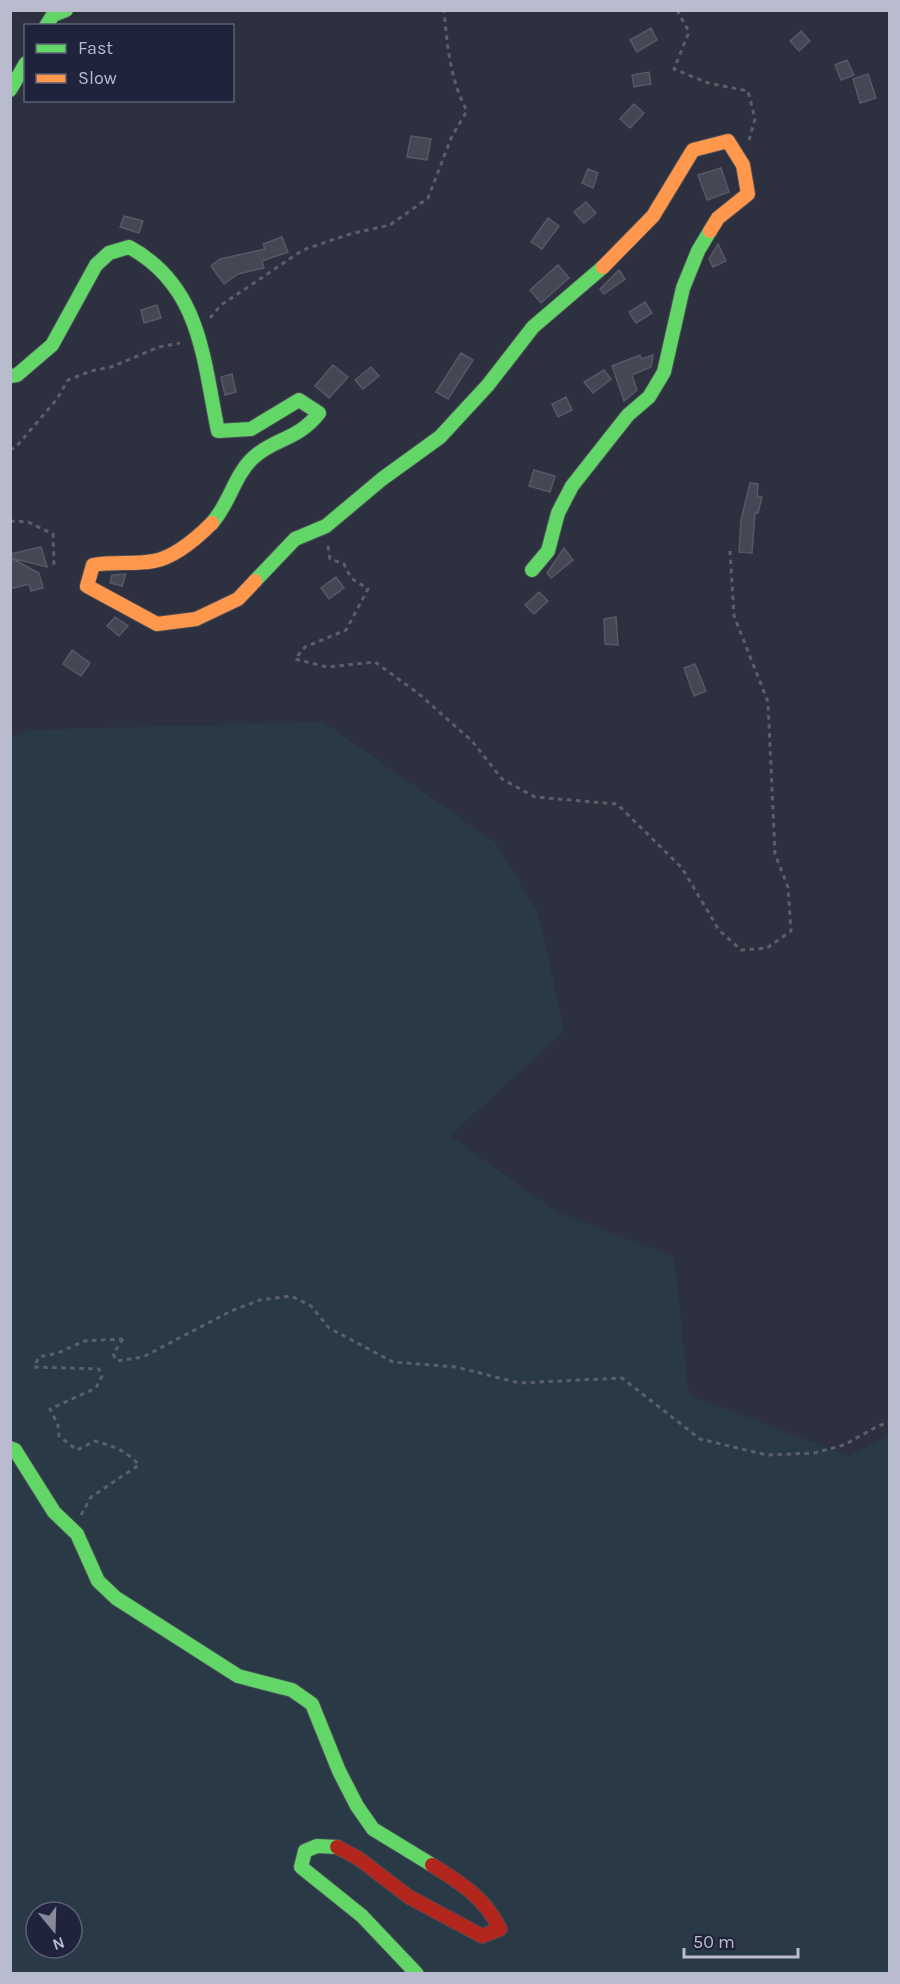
<svg xmlns="http://www.w3.org/2000/svg" width="900" height="1984" font-family="Karla,sans-serif">
	<style>
		.green { fill: #293a46; fill-rule: evenodd }
		.building { fill: #454854; stroke: #565866; stroke-width: 1.5 }
		.lines { fill: none; stroke-linecap: round; stroke-linejoin: round }
		.fast-casing { stroke: #4a4c57; stroke-width: 16 }
		.slow-casing { stroke: #4a4c57; stroke-width: 16 }
		.jam-casing { stroke: #4a4c57; stroke-width: 16 }
		.path { stroke: #5b5f68; stroke-width: 3; stroke-dasharray: 4.5 4.5; stroke-linecap: butt }
		.fast { stroke: #63d668; stroke-width: 14 }
		.slow { stroke: #ff974d; stroke-width: 14 }
		.jam { stroke: #b3261e; stroke-width: 14 }
	</style>
	<rect width="100%" height="100%" fill="#2d303f"/>
	<path class="green" d="M323,722L496,843L539,915L564,1031L450,1136L557,1212L674,1257L689,1395L849,1456L889,1435V1973L11,1974V737L29,730ZM36,1912H72V1948H36Z"/>
	<path class="building" d="M651,28L657,40L637,52L630,40Z
		M801,31L810,41L799,51L790,41Z
		M847,60L854,75L841,80L835,65Z
		M649,72L651,84L634,87L632,75Z
		M868,74L876,98L860,103L853,79Z
		M634,104L644,113L630,128L620,119Z
		M411,136L431,139L427,160L407,157Z
		M721,168L729,192L707,200L698,175Z
		M588,169L598,173L593,188L582,183Z
		M586,202L596,213L584,223L574,212Z
		M124,216L143,221L139,233L120,227Z
		M548,218L559,226L542,249L531,242Z
		M282,237L288,252L262,261L264,268L238,274L224,284L211,266L220,259L265,249L263,244Z
		M718,244L726,261L713,267L709,259Z
		M558,265L569,278L541,303L530,290Z
		M619,270L625,279L604,294L600,289Z
		M645,302L652,313L636,323L629,312Z
		M157,305L161,318L144,323L141,310Z
		M461,353L473,360L448,399L436,392Z
		M640,355L642,359L653,355L651,367L632,375L637,390L624,401L612,366Z
		M333,365L348,377L329,398L315,386Z
		M371,367L379,376L363,389L355,380Z
		M604,370L611,379L593,393L584,382Z
		M232,374L236,392L225,395L221,377Z
		M566,397L572,410L558,417L552,404Z
		M534,470L555,476L550,492L529,486Z
		M750,483L758,484L757,496L762,497L758,513H755L752,553L739,552L741,520Z
		M41,547L47,567L11,558L39,573L43,588L31,591L29,584L10,589V554Z
		M564,548L573,560L551,578L547,573Z
		M126,574L122,586L110,583L112,575Z
		M336,577L344,588L329,599L321,588Z
		M539,592L548,601L534,614L525,605Z
		M115,617L128,626L119,636L107,626Z
		M616,617L618,645L605,644L604,619Z
		M72,650L90,663L81,676L63,664Z
		M695,664L706,691L694,696L684,668Z"/>
	<g class="lines">
		<g class="fast-casing">
			<path id="fast" d="M46,26L53,15L66,10
				M10,90L26,63
				M10,376L17,375L52,345L96,265L109,253L129,247C201,286 203,359 218,431L251,429L299,400L319,413C298,440 275,438 254,457C234,475 230,503 212,523
				M532,570L548,551L558,513L572,486L628,415L649,397L664,372L683,288L698,251L710,231
				M255,581L295,539L326,526L382,479L440,437L488,385L533,327L603,267
				M10,1448L15,1450L54,1512L77,1534L98,1581L116,1598L238,1676L292,1690L312,1704L339,1771L357,1806L373,1829L432,1865
				M337,1847L317,1846L305,1851L301,1867L362,1916L417,1974"/>
		</g>
		<g class="slow-casing">
			<path id="slow" d="M603,267L653,216L693,150L728,141L743,165L748,194L718,218L710,231
				M212,523C197,538 176,557 154,561C134,565 113,561 93,565L87,586L157,624L196,619L238,599L255,581"/>
		</g>
		<g class="jam-casing">
			<path id="jam" d="M337,1847L358,1858L409,1897L482,1936L500,1929C485,1898 461,1883 432,1865"/>
		</g>
		<path class="path" d="M677,10L689,32L674,69L708,83L748,91L755,119L749,140
			M210,318L221,305L303,250L350,234L390,225L428,198L452,136L467,111C450,80 447,44 444,10
			M10,450L16,447L57,399L68,380L91,371L111,367L159,347L180,343
			M10,521L28,522L53,534L54,565
			M328,546L330,559L344,564L351,578L368,589L346,630L305,647L295,659L327,667L375,662L419,694L472,741L502,779L535,797L617,804L682,868L719,930L741,950L767,948L791,931L788,887L775,854L768,702L734,616L730,551
			M123,1339L113,1354L117,1361L143,1357L231,1311L260,1300L291,1296L311,1306L329,1328L393,1362L456,1367L519,1383L622,1378L700,1439L767,1455L814,1453L844,1445L878,1426L890,1422
			M81,1515L91,1497L139,1465C127,1451 113,1446 95,1441L77,1450L59,1436L58,1425L50,1409L96,1388L102,1376L99,1369L34,1367L39,1357L58,1353L84,1341L122,1339"/>
		<use href="#fast" class="fast"/>
		<use href="#slow" class="slow"/>
		<use href="#jam" class="jam"/>
	</g>
	<rect width="900" height="1984" fill="none" stroke="#b9bbce" stroke-width="24"/>
	<rect x="24" y="24" width="210" height="78" fill="#1f233b" stroke="#5d6076" stroke-width="1.5"/>
	<rect x="36" y="44" width="30" height="9" fill="#63d668" stroke="#5d6076" stroke-width="1.5"/>
	<text x="78" y="54" font-size="18" fill="#b9bbce">Fast</text>
	<rect x="36" y="74" width="30" height="9" fill="#ff974d" stroke="#5d6076" stroke-width="1.5"/>
	<text x="78" y="84" font-size="18" fill="#b9bbce">Slow</text>
	<g transform="translate(54 1930) rotate(161)"><circle r="28" fill="#1f233b" stroke="#5d6076" stroke-width="1.5"/>
	<path d="M0-4.5L10 22L0 15L-10 22Z" fill="#888a9c"/>
	<text y="-9" font-size="16" font-weight="bold" text-anchor="middle" fill="#b9bbce">N</text>
	</g>
	<path d="M684 1948v9h114v-9" fill="none" stroke="#b9bbce" stroke-width="3"/>
	<text x="693" y="1948" font-size="18" fill="#b9bbce" stroke="#1f233b" stroke-width="4.5" paint-order="stroke">50 m</text>
</svg>
